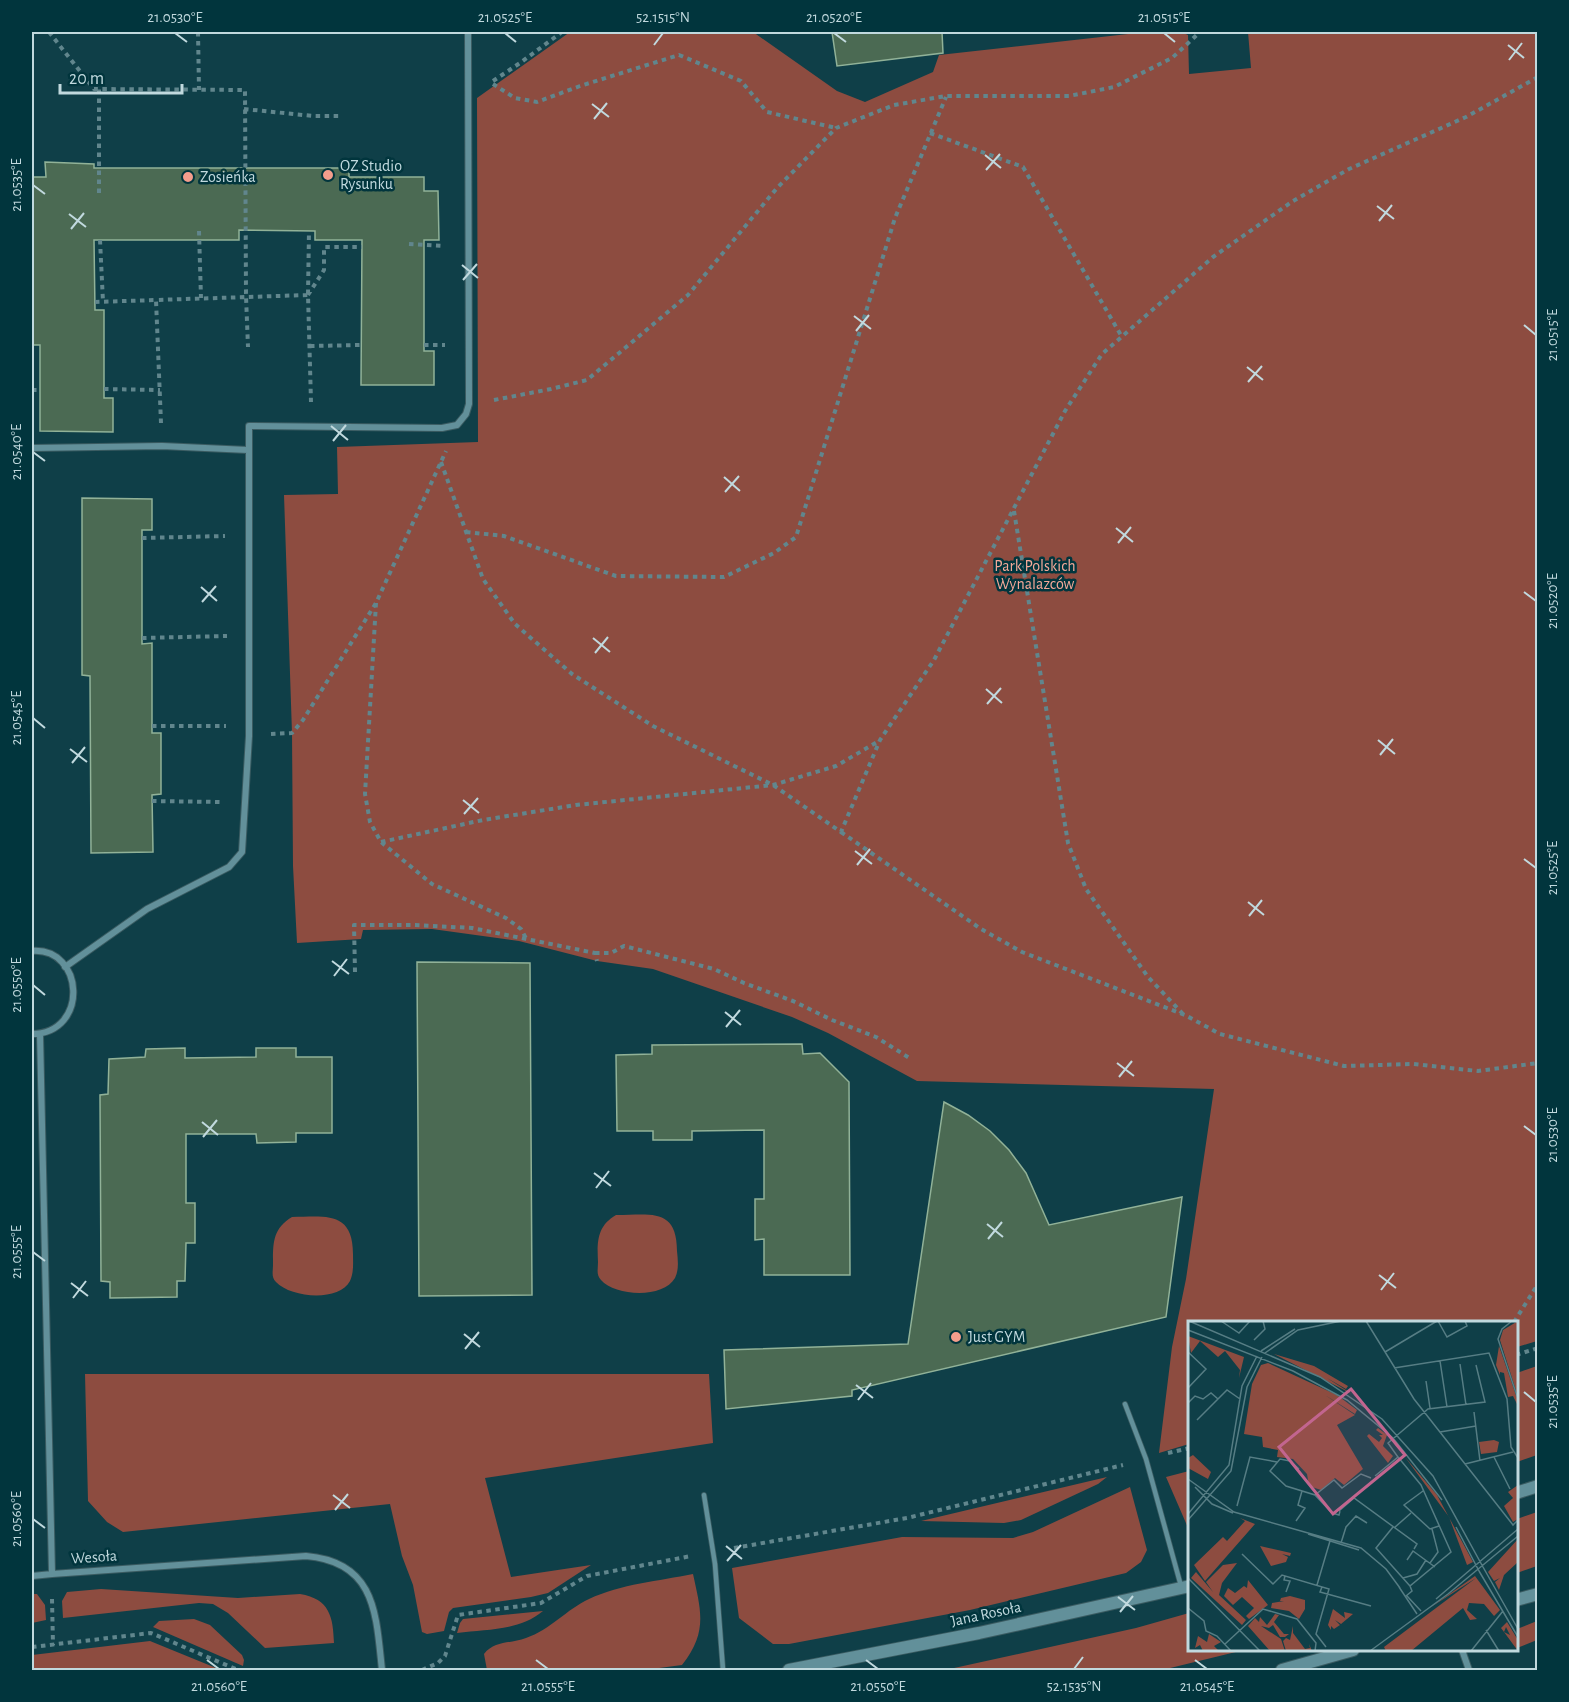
<svg xmlns="http://www.w3.org/2000/svg" width="1569" height="1702" font-family="'Alegreya Sans',sans-serif">
	<style>
		.green { fill: #8d4c40 }
		.building { fill: #4b6a53; stroke: #91b298; stroke-width: 1.5 }
		.lines { fill: none; stroke-linecap: round; stroke-linejoin: round }
		.service-casing { stroke: #3a5b61; stroke-width: 6 }
		.minor-casing { stroke: #3a5b61; stroke-width: 8 }
		.secondary-casing { stroke: #3a5b61; stroke-width: 14 }
		.path { stroke: #61868d; stroke-width: 4; stroke-dasharray: 4.5 4.5; stroke-linecap: butt }
		.service { stroke: #62909a; stroke-width: 4.5 }
		.minor { stroke: #62909a; stroke-width: 6 }
		.secondary { stroke: #62909a; stroke-width: 12 }
		.ticks { fill: none; stroke: #c1d9de; stroke-width: 2 }
		.poi-dot { fill: #f49d8c; stroke: #01353d; stroke-width: 2 }
		.labels { text-anchor: middle; dominant-baseline: central; stroke-width: 5; stroke-linejoin: round; paint-order: stroke }
		.poi-label { font-size: 16px; fill: #c1d9de; stroke: #01353d; text-anchor: start }
		.park-label { font-size: 16px; fill: #f5a999; stroke: #01353d }
		.street-label { font-size: 16px; fill: #c1d9de; stroke: #01353d }
		.inset-road { fill: none; stroke: #567d84; stroke-width: 1.5 }
		.view { fill: #c2658f; fill-opacity: 0.15; stroke: #c2658f; stroke-width: 3 }
		.inset-edge { fill: none; stroke: #c1d9de; stroke-width: 3 }
		.neatline { fill: none; stroke: #c1d9de; stroke-width: 2 }
		.ticks-label { font-size: 15px; text-anchor: middle; fill: #c1d9de }
	</style>
	<rect width="100%" height="100%" fill="#0f3f48"/>
	<path class="green" d="M570,32H753L837,91L865,102L933,72L939,55L1146,32H1181L1188,35L1189,74L1251,68L1248,32H1537V1341L1517,1347L1516,1322H1190L1189,1444L1159,1453L1172,1347L1186,1279L1214,1089L917,1081L828,1033L792,1017L653,969L597,961L519,941L432,929L363,930L361,939L297,943L293,866L292,733L284,495L338,494L337,447L478,442L477,98Z
		M616,1215C650,1215 677,1207 677,1251C678,1261 679,1270 675,1278C663,1299 615,1296 601,1280C596,1275 598,1269 598,1262C597,1242 597,1226 616,1215Z
		M292,1217C324,1217 353,1210 353,1254C353,1263 354,1272 350,1281C339,1302 291,1298 276,1282C271,1277 273,1271 273,1265C273,1244 272,1229 292,1217Z
		M1537,1366V1455L1517,1462V1373Z
		M85,1374H709L713,1443L485,1478L511,1577L591,1565L548,1593L531,1597L453,1608L449,1612L444,1631L427,1634L422,1632L413,1585L402,1556L390,1504L123,1532L107,1522L88,1501Z
		M1189,1471H1190L1189,1530L1166,1477Z
		M1107,1477L1098,1484L1021,1520L1004,1523L921,1521Z
		M1130,1487L1147,1550L1141,1562L1126,1573L970,1610L789,1644H773L739,1618L732,1568L902,1537L1013,1538L1033,1532Z
		M1537,1512V1566L1517,1573V1519Z
		M693,1574C701,1611 708,1632 682,1665L644,1670H487L484,1654C495,1640 511,1644 526,1638C550,1630 567,1609 589,1599C621,1584 659,1581 693,1574Z
		M101,1589L238,1598L300,1594C330,1599 333,1617 334,1643L265,1648L228,1613L213,1604L199,1603L63,1618L62,1601L67,1592Z
		M32,1594H37L45,1605L46,1620L32,1623Z
		M543,1611C519,1631 487,1629 457,1633L460,1623L463,1619Z
		M1189,1613L1190,1650H1244L1162,1670H945L1136,1628Z
		M194,1619L210,1625L242,1655L244,1660L243,1666L153,1627L159,1621Z
		M1537,1621V1640L1517,1648V1629Z
		M150,1641L221,1670H32V1655Z"/>
	<path class="building" d="M832,32H942L943,53L837,66Z
		M45,162L94,164V168H349V177H424V191H438L439,240H424V351H434V385H361L362,240H315V231L239,230V240H94L95,310H104V398H113V432L40,431V345H32V177H46Z
		M82,498L152,499V530H142V644L152,643V733H161V794L152,795L153,852L91,853L90,676L82,675Z
		M417,962L530,963L532,1295L419,1296Z
		M802,1044L803,1054L820,1053L849,1082L850,1275H764V1239L755,1240V1199H764V1130L692,1131V1140H653V1131H617L616,1055L652,1054V1045Z
		M185,1048V1058L256,1057V1048H296V1057H332V1133H296V1142L257,1143L256,1134H186V1203H195V1243H186L185,1281H177V1297L110,1298V1282L101,1281L100,1095L108,1094L109,1059L145,1057L146,1049Z
		M944,1102L968,1115L990,1131L1009,1150L1026,1173L1049,1225L1182,1197L1166,1317L852,1390V1396L726,1409L724,1350L908,1344Z"/>
	<g class="lines">
		<g class="service-casing">
			<path id="service" d="M1125,1404L1146,1459L1181,1586
				M704,1495L715,1564L723,1670"/>
		</g>
		<g class="minor-casing">
			<path id="minor" d="M32,448L162,446L248,450
				M32,951C84,947 90,1033 32,1034
				M65,967L147,909L229,867L242,852L249,736V426L442,428L457,425L466,414L469,404L468,32
				M40,1034L52,1574L306,1556C376,1562 376,1614 382,1670
				M32,1576L52,1574
				M1462,1650L1469,1670"/>
		</g>
		<g class="secondary-casing">
			<path id="secondary" d="M1516,1493L1538,1486
				M1516,1600L1538,1594
				M789,1670L979,1633L1190,1586
				M1282,1670L1353,1650"/>
		</g>
		<path class="path" d="M49,32L94,89L245,90L246,296L248,347
			M198,32L199,90
			M493,81L520,63L562,32
			M493,84L515,98L537,102L580,86L679,55L741,81L767,112L836,128
			M244,109L313,116H340
			M930,133L1023,167L1122,337
			M99,193V89
			M199,231L201,298
			M100,240L103,302
			M409,244L444,246
			M308,294L309,231
			M308,295L324,270V247H362
			M95,302L156,300
			M424,345H445
			M310,346L361,345
			M104,389L160,390
			M32,390H40
			M494,400L551,389L587,380L688,295L777,188L836,128L894,105L946,96H1069L1114,87L1172,58L1200,32
			M161,423L156,300L308,295L311,402
			M441,462L483,579L515,624L572,674L653,726L773,785L841,832L880,740L934,660L1065,411L1102,354L1213,257L1293,201L1349,169L1466,117L1538,77
			M1014,511L1068,843L1086,889L1148,977L1183,1014
			M466,532L504,536L616,576L724,577L774,553L796,537L895,218L946,97
			M142,538L225,536
			M376,603L365,794L370,822L381,842L432,884L506,918L521,929L527,940
			M142,638L227,636
			M152,726H226
			M32,729V787
			M271,734L292,733L303,720L376,603L446,451
			M152,801L221,802
			M841,832L981,929L1022,952L1185,1015L1220,1034L1344,1066L1413,1064L1478,1071L1538,1063
			M381,842L483,820L576,805L773,785L836,766L879,741
			M595,953H611L624,946L714,969L744,983L793,1001L832,1020L876,1037L911,1059
			M355,972L354,925H415L472,928L595,953L597,961
			M1514,1322L1538,1284
			M1516,1355L1538,1348
			M1168,1453L1190,1448
			M734,1548L907,1518L1123,1465
			M52,1599L53,1645
			M32,1647L151,1633L238,1670
			M422,1670L438,1663L445,1656L458,1615L541,1603L587,1576L691,1556"/>
		<use href="#service" class="service"/>
		<use href="#minor" class="minor"/>
		<use href="#secondary" class="secondary"/>
	</g>
	<path class="ticks" d="M175,33L187,42M505,33L516,42M834,33L846,42M1164,33L1175,42M654,45L663,33M1508,45L1524,58M1509,60L1522,43M592,104L609,117M594,119L607,103M985,155L1001,168M986,170L1000,154M33,185L45,194M1377,206L1394,219M69,214L86,227M1379,221L1392,205M71,229L84,213M462,265L478,278M463,280L477,264M854,316L871,329M1524,325L1536,335M856,331L869,315M1247,367L1263,380M1248,382L1262,366M331,426L348,440M333,441L346,425M33,452L45,461M724,477L740,491M725,492L739,476M1116,528L1133,542M1118,543L1131,527M201,587L217,601M1524,592L1536,601M202,602L216,586M593,638L610,652M595,653L608,637M986,689L1002,703M987,704L1001,688M33,718L45,728M1378,740L1395,754M70,749L87,762M1380,755L1393,739M72,763L85,747M463,800L479,813M464,814L478,798M855,851L872,864M1524,859L1536,868M857,865L870,849M1248,902L1264,915M1249,916L1262,900M332,961L349,974M334,976L347,959M33,985L45,995M725,1012L741,1025M726,1027L740,1010M1117,1063L1134,1076M1119,1077L1132,1061M202,1122L218,1135M1524,1126L1536,1135M203,1137L217,1120M594,1173L611,1186M596,1188L609,1171M987,1224L1003,1237M988,1239L1002,1222M33,1252L45,1261M1379,1275L1396,1288M71,1283L88,1296M1381,1290L1394,1273M73,1298L86,1281M464,1334L480,1347M465,1349L479,1332M856,1385L873,1398M1524,1392L1536,1402M858,1400L871,1383M333,1495L350,1508M335,1510L348,1494M33,1519L45,1528M726,1546L742,1559M727,1561L741,1545M1118,1597L1135,1610M1120,1612L1133,1596M207,1660L219,1669M536,1660L548,1669M866,1660L878,1669M1195,1660L1207,1669M1074,1669L1083,1657"/>
	<g class="poi-dot">
		<circle cx="328" cy="175" r="6"/>
		<circle cx="188" cy="177" r="6"/>
		<circle cx="956" cy="1337" r="6"/>
	</g>
	<g class="labels">
		<g class="poi-label">
			<text x="340" y="166">OZ Studio<tspan x="340" dy="18">Rysunku</tspan></text>
			<text x="200" y="177">Zosieńka</text>
			<text x="968" y="1337">Just GYM</text>
		</g>
		<g class="park-label">
			<text x="1035" y="566">Park Polskich<tspan x="1035" dy="18">Wynalazców</tspan></text>
		</g>
		<g class="street-label">
			<text transform="translate(94 1557) rotate(-4)">Wesoła</text>
			<text transform="translate(986 1614) rotate(-12)">Jana Rosoła</text>
		</g>
	</g>
	<g transform="translate(1188 1321)">
		<rect width="330" height="330" fill="#0f3f48"/>
		<path d="M330,0V76L312,19L315,9ZM0,15L56,36L51,57L52,49L37,30L30,36L12,20L3,32ZM311,25L330,80V85L325,75L320,76L316,52L312,51V54L308,44ZM86,33L126,45L160,65L158,68L139,57L164,73ZM80,42L149,74L169,89L167,93L137,74L167,94L149,104L175,148L156,164L147,157L133,169L121,165L119,153L105,138L89,136L90,129L75,126L74,116L56,113L64,63L73,44ZM190,107L199,114L195,125L205,135L200,142L179,115L181,113L191,121L194,117L191,114H195L188,109ZM306,119L311,121L309,131L293,133L291,121ZM5,134L23,151L20,158L0,147V137ZM217,136L249,174L285,241L279,244L261,196ZM330,164V198L325,201L316,185L325,177L320,171ZM52,197L67,203L17,260L6,244L35,216L39,220L57,200ZM330,218V241L316,254L311,269L307,261L312,257L306,260L300,251ZM72,225L103,232L102,235L94,233L100,236L98,241L83,245ZM49,242L34,262L31,274L58,299L54,304L3,257L8,251L25,271L18,261L35,244ZM287,255L312,289L306,295L296,283L281,282L279,289L289,298L282,299L275,287L223,330H198L196,326L288,257L240,288ZM60,259L80,284L61,298L58,295L66,287L54,276L45,284L36,275L40,267L47,272L56,265L59,267ZM102,275L117,279V288L111,298L101,290L83,287L84,282L96,280H92L93,277ZM145,288L157,297L156,291L165,293L153,303L147,299L152,304L146,308L143,305V309L140,304ZM87,293L91,294L86,301L96,313H101L97,316H92L85,304L81,307L73,305L93,318L97,330H82L60,305L67,297L71,301L72,296L79,304ZM319,301L330,319V330L316,311L322,314L318,306L316,311L313,307ZM105,305V312L117,328L122,327L121,323L124,330H98L95,320L98,317L102,319ZM21,313L33,321L26,325L31,330H15L12,324L7,327L10,315L19,321Z" fill="#8d4c40"/>
		<path class="inset-road" d="M1,0L132,56L194,98L245,155L295,246M33,0L51,12L62,0M178,0L226,78L325,204L330,199M250,0L259,16L279,5L277,0M324,0L314,8L310,18L330,78M0,9L105,50L159,79L205,117L254,179M66,19L77,8L75,0M73,30L107,8M0,31L18,48L0,67M197,31L249,0M77,32L110,9L153,0M252,40L259,86M272,43L278,84M206,47L301,32L319,78L323,126L330,137M238,60L242,87M0,82L7,75L15,78L23,72L30,78M286,91L292,140M9,99L39,69L52,78M252,111L288,105M210,136L233,164L263,231L222,265L224,270L218,275M306,136L322,168M277,143L325,131M111,148L102,140L92,138L82,150L98,165L127,174L144,192L151,194L152,190M187,155L210,136L200,122L240,88L297,81L288,44M0,158L46,191L173,227L198,248L212,267M7,166L24,183L45,192M235,170L216,184L242,208L251,205M127,174L146,159L154,167L173,153L183,157M49,185L62,136L89,141M151,190L166,177L229,223L226,228M0,193L41,144L54,65L69,35M0,199L43,150L59,66L74,36M108,200L117,187L110,184L114,170M205,206L188,227L222,265M268,206L291,250M206,207L223,192M120,213L171,229M153,222L158,206L168,195L179,202M54,233L85,263L94,254L141,268L128,313L138,326M219,239L225,230L247,246M242,242L250,231L244,208M295,246L330,308M291,250L330,316M97,255L96,259L102,260L98,271M0,257L72,330M215,257L229,253L238,239M129,264L142,220M134,266L132,271L183,285M211,266L229,293M219,275L233,290M248,278L330,208M0,287L16,300L18,310L29,315L43,330M298,309L311,330M37,323L75,288L109,298L128,322L127,330M182,330L260,273L330,215M283,330L315,290"/>
		<path class="view" d="M163,68L217,134L145,193L91,126Z"/>
		<rect width="330" height="330" class="inset-edge"/>
	</g>
	<rect width="1569" height="1702" fill="none" stroke="#01353d" stroke-width="66"/>
	<path d="M60 84v9h122v-9" fill="none" stroke="#c1d9de" stroke-width="3"/>
	<text x="69" y="84" font-size="18" fill="#c1d9de" stroke="#01353d" stroke-width="4.5" paint-order="stroke">20 m</text>
	<rect x="33" y="33" width="1503" height="1636" class="neatline"/>
	<g class="ticks-label">
		<text x="175" y="22">21.0530°E</text>
		<text x="505" y="22">21.0525°E</text>
		<text x="663" y="22">52.1515°N</text>
		<text x="834" y="22">21.0520°E</text>
		<text x="1164" y="22">21.0515°E</text>
		<text transform="translate(16 185) rotate(-90)" y="5">21.0535°E</text>
		<text transform="translate(1552 335) rotate(-90)" y="5">21.0515°E</text>
		<text transform="translate(16 452) rotate(-90)" y="5">21.0540°E</text>
		<text transform="translate(1552 601) rotate(-90)" y="5">21.0520°E</text>
		<text transform="translate(16 718) rotate(-90)" y="5">21.0545°E</text>
		<text transform="translate(1552 868) rotate(-90)" y="5">21.0525°E</text>
		<text transform="translate(16 985) rotate(-90)" y="5">21.0550°E</text>
		<text transform="translate(1552 1135) rotate(-90)" y="5">21.0530°E</text>
		<text transform="translate(16 1252) rotate(-90)" y="5">21.0555°E</text>
		<text transform="translate(1552 1402) rotate(-90)" y="5">21.0535°E</text>
		<text transform="translate(16 1519) rotate(-90)" y="5">21.0560°E</text>
		<text x="219" y="1691">21.0560°E</text>
		<text x="548" y="1691">21.0555°E</text>
		<text x="878" y="1691">21.0550°E</text>
		<text x="1074" y="1691">52.1535°N</text>
		<text x="1207" y="1691">21.0545°E</text>
	</g>
</svg>
